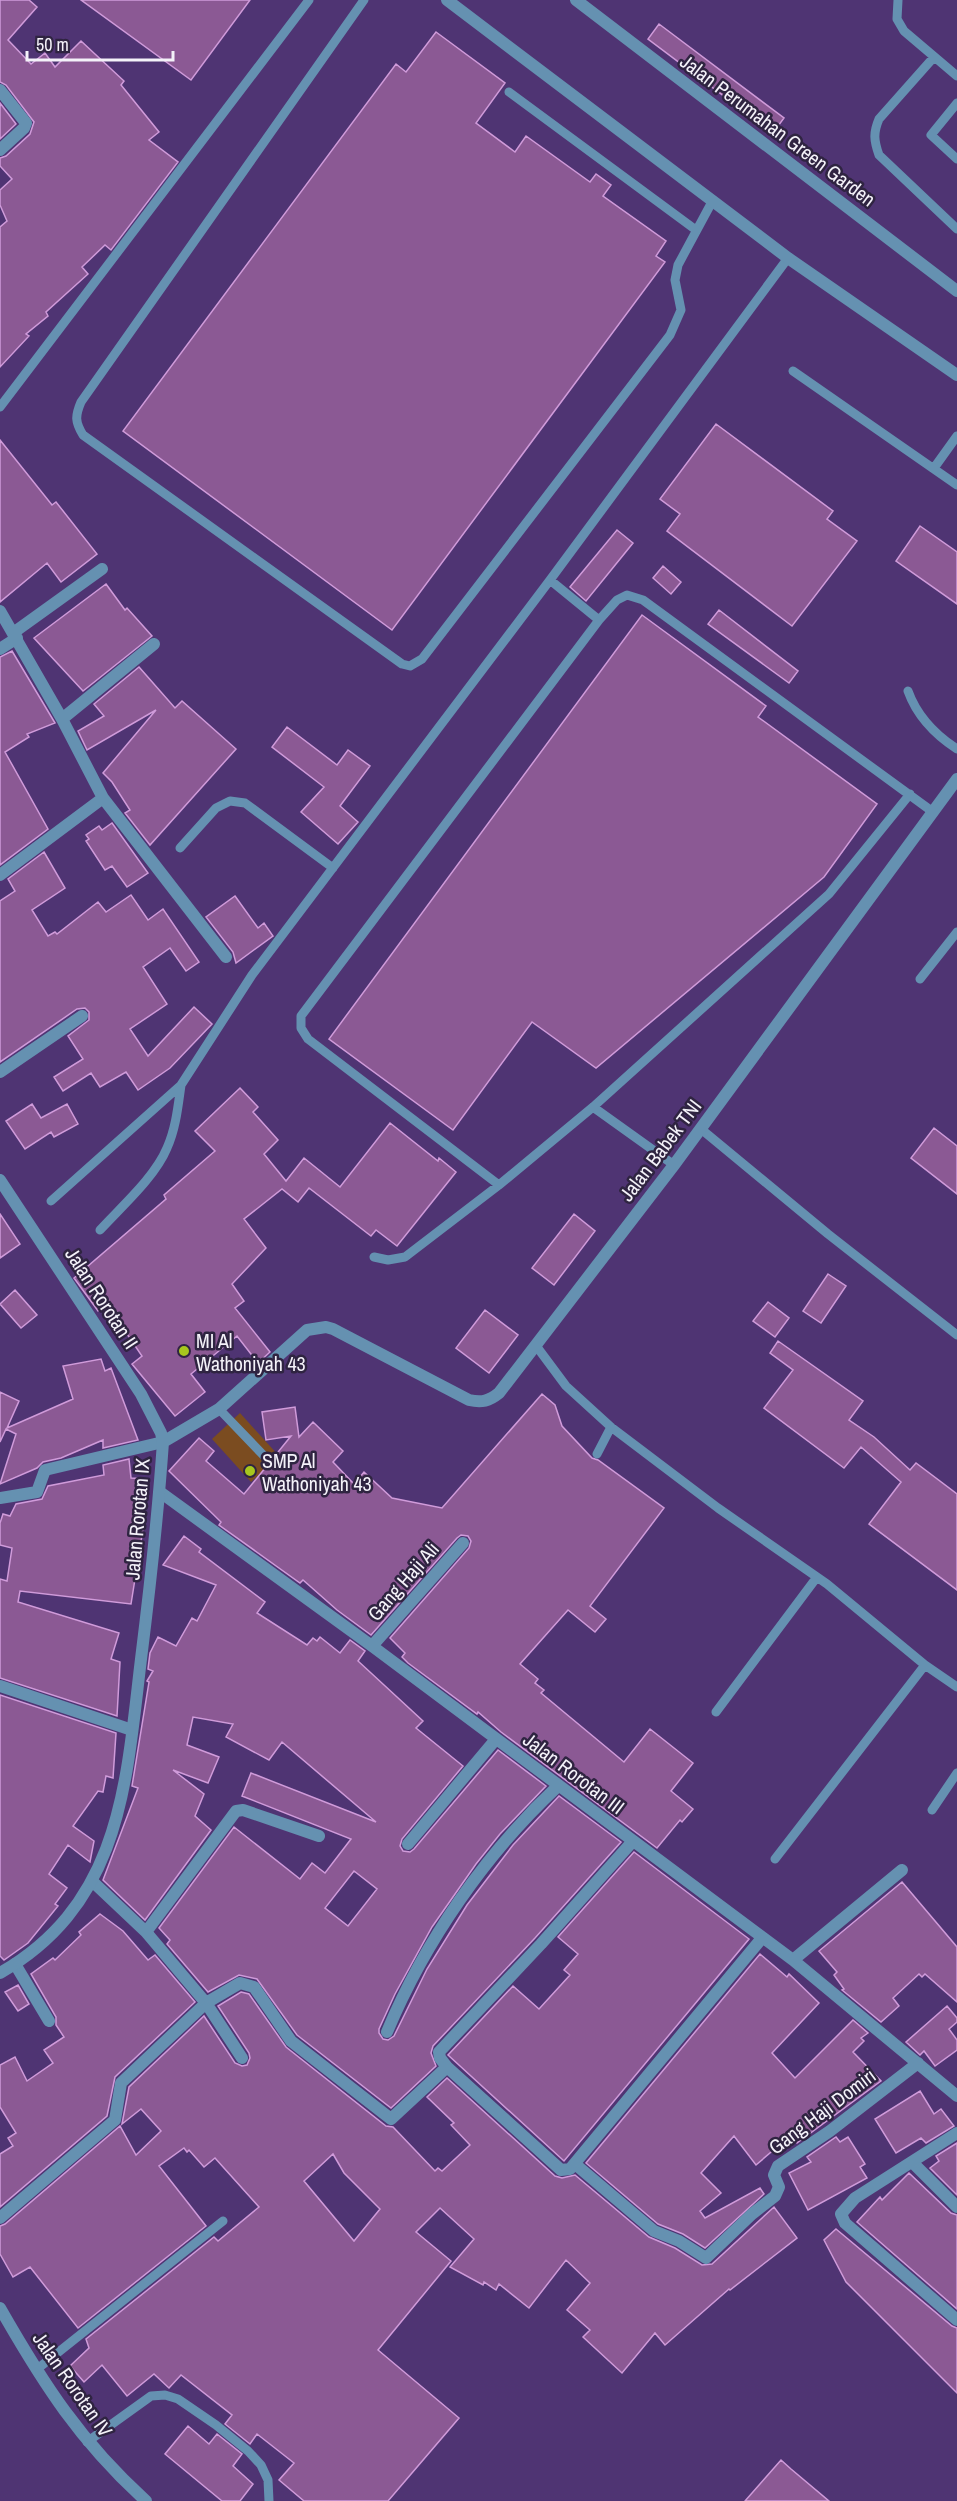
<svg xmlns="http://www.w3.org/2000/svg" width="957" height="2501" font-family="'Archivo Narrow',sans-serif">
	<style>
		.garden { fill: #7b4c20 }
		.building { fill: #8b5994; stroke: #d09bda; stroke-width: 1.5; fill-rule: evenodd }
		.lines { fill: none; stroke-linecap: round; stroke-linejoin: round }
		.service { stroke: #6591b1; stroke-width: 9 }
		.minor { stroke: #6591b1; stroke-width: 12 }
		.tertiary { stroke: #6591b1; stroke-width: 12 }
		.poi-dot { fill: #a7c71e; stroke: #2f2441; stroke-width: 2 }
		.labels { text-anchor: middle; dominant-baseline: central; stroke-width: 5; stroke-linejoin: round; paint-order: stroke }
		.street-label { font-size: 20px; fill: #f4f2f9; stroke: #2f2441 }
		.poi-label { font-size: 20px; fill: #f4f2f9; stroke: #2f2441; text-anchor: start }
	</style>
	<rect width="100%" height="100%" fill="#4f3473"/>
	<path class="garden" d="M240,1413L279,1456L251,1482L212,1439Z"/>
	<path class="building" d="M0,0H29L37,7L8,40L31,64L45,53L55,67L81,41L124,81L121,85L159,132L149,140L178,162L111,250L105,245L82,267L88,274L46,312L48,316L26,334L29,336L0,367V227L7,221L0,205V190L12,179L0,166V158L6,156L30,134L34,122L6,85L0,82Z
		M81,0H250L191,80Z
		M659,24L784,118L773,133L648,39Z
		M436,32L505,83L476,123L515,152L526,136L590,182L596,174L611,185L603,196L666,241L656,256L665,262L392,630L123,431L396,64L406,72Z
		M0,103L16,124L0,139Z
		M716,424L833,511L827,519L857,541L792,626L667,531L680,514L660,499Z
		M0,440L52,505L56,502L97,554L61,582L47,563L0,602Z
		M920,526L957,552V604L896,561Z
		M617,530L633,543L586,601L570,587Z
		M663,566L681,582L671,594L653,578Z
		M106,584L125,610L127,608L152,636L83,691L34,638Z
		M719,610L798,671L789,683L708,624Z
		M642,615L766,706L758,717L877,804L824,877L596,1068L532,1022L453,1130L329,1039Z
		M12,651L55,723L27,734L29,737L5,752L48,829L0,865V657Z
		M139,667L175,708L182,701L236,749L150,845L125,813L130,810L112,782L103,773L156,710L87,750L78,731L104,716L94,704Z
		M287,727L337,765L348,750L370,766L340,806L358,822L338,844L301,812L324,787L272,747Z
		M112,823L148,873L127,887L112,866L105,870L86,841L89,839L86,835L99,826L102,830Z
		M44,852L65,888L32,910L48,936L55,932L57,934L98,902L106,912L131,895L148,920L163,909L199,962L186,971L170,948L143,967L167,1004L130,1029L148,1056L194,1007L212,1024L170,1068L138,1090L126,1072L100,1087L91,1073L63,1091L54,1077L83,1059L68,1036L89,1020V1012L85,1008L77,1009L0,1062V901L15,891L8,879Z
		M235,896L258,928L264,923L273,936L236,963L233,952L206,917Z
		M240,1088L258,1107L253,1112L278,1140L264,1154L286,1181L304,1158L340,1187L390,1123L438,1161L439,1158L456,1172L397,1246L376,1230L371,1236L309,1188L298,1202L282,1189L244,1219L266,1248L232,1284L244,1301L235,1308L270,1352L258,1363L237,1336L191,1374L205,1392L175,1416L132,1364L142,1356L125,1331L109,1301L98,1311L74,1278L166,1199L164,1195L215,1151L195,1131Z
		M32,1104L41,1118L67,1104L78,1124L54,1137L51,1132L25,1149L6,1121Z
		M934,1128L957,1146V1194L911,1158Z
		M0,1214L20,1244L0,1258Z
		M574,1214L595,1231L554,1285L532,1268Z
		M828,1274L846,1286L821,1323L803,1311Z
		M15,1290L37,1315L21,1328L0,1304Z
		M768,1302L789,1318L775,1337L753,1321Z
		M485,1310L518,1335L489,1373L456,1348Z
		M778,1341L863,1401L849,1420L874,1437L910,1470L916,1463L957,1494V1590L869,1524L901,1482L861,1447L844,1468L764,1408L793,1370L770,1353Z
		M101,1359L105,1371L111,1368L138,1440L103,1448V1440L61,1458L43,1462L37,1468L0,1484L16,1434L6,1429L0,1442V1392L19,1401L7,1428L73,1399L63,1366Z
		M542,1394L555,1405L562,1426L592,1458L598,1460L664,1508L590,1606L606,1619L595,1632L568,1610L520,1664L538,1679L535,1683L544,1690L541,1693L624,1762L650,1729L693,1763L671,1791L693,1809L682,1822L680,1820L657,1848L501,1732L478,1712L477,1714L408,1663L402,1657L405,1653L390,1638L469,1548L471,1541L468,1536L461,1535L457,1538L371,1635L337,1610L303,1580L300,1583L219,1525L221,1522L169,1471L199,1438L214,1451L206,1461L244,1494L266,1467L274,1465V1457L291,1436L266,1440L262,1412L295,1407L299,1437L313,1422L343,1451L333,1462L354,1484L364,1472L392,1498L442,1508Z
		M129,1459L131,1478L147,1479L143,1529L131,1604L20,1591L18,1602L119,1633L111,1659L120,1662L117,1716L0,1678V1579L7,1581L12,1548L0,1545V1523L3,1514L10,1516L16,1504L42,1499L48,1486L104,1475L103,1465Z
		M184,1536L201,1549L199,1552L265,1602L257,1613L307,1645L313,1638L317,1641L320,1637L340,1653L350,1640L365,1651L358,1661L423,1721L416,1728L463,1766L402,1839L400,1846L403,1851L410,1852L414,1849L498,1750L546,1786L500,1834L476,1864L432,1927L395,1994L379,2029V2033L383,2039L388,2040L394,2036L427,1969L467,1905L513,1845L559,1796L621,1842L535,1938L433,2046L431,2053L436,2066L391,2108L297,2035L257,1979L239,1975L208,1992L167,1944L170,1940L159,1928L234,1827L300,1879L312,1863L325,1873L351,1839L242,1796L251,1773L376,1822L282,1742L269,1760L226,1737L233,1724L193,1717L187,1745L219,1757L208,1783L173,1770L204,1794L195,1816L211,1830L145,1920L103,1880L138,1788L132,1786L149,1682L147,1681L153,1671L148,1669L150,1653L158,1637L176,1646L192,1618L197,1621L216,1585L163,1565ZM354,1871L377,1889L348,1926L325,1908Z
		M0,1695L116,1733L113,1778L106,1776L103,1792L98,1791L73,1826L94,1841L90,1862L68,1845L49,1874L67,1888L55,1904L58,1906L28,1943L4,1960L0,1956Z
		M634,1852L749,1939L564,2161L448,2055L513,1986L539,2009L570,1975L564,1970L578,1954L558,1937Z
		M902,1882L957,1947V2002L925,1974L922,1977L919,1974L893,1998L899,2006L881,2022L842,1990L844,1989L834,1975L837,1972L819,1951Z
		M100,1914L123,1931L148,1960L155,1955L195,2002L115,2077L107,2116L0,2207V2154L13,2146L8,2138L16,2133L0,2107V2065L15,2057L27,2081L53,2063L44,2050L64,2037L56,2025V2017L31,1974L53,1958L55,1960L81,1935L79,1932Z
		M760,1954L787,1977L789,1974L819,2003L772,2053L795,2078L853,2020L868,2033L861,2038L864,2041L853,2052L881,2081L797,2143L791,2135L756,2165L734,2136L701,2173L721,2193L700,2211L705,2218L760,2188L764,2194L705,2248L683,2234L658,2224L586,2163Z
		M18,1985L29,2004L18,2011L5,1992Z
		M241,1992L249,1994L286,2047L386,2126L393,2127L435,2171L438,2168L442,2171L470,2145L451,2125L454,2123L427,2097L447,2078L555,2176L562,2178L575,2175L649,2237L675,2248L702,2265L712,2264L774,2207L797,2238L730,2290L729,2289L665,2345L655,2333L622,2373L583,2337L590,2330L567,2310L590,2283L566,2260L529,2308L499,2284L496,2290L484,2282L483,2285L450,2267L474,2239L440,2208L416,2232L451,2261L378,2350L459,2418L388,2501H304L279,2480L294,2463L257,2434L250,2444L225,2424L232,2415L181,2375L169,2388L154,2374L127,2396L102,2365L84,2382L70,2366L89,2348L86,2339L214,2237L218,2241L259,2207L215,2158L204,2167L189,2150L187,2152L184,2148L159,2166L206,2226L78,2328L30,2267L13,2277L0,2254V2226L5,2224L120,2126L136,2155L161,2131L141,2109L122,2124L129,2087L204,2016L235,2063L242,2066L247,2065L250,2058L249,2053L218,2006ZM333,2154L344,2173L380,2209L354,2241L304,2181Z
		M947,2006L957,2018V2022L949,2029L957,2040V2050L935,2066L924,2051L920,2055L906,2042Z
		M920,2091L934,2114L941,2109L954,2126L926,2143L921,2138L896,2153L875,2119Z
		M836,2137L840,2142L848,2137L865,2164L860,2167L867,2178L808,2210L789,2173L811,2162L807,2157Z
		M957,2143V2195L930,2168L939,2161L936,2156Z
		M909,2173L951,2213L957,2215V2309L857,2222L880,2197L882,2200Z
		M836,2229L952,2326L957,2328V2393L846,2282L824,2240Z
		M188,2426L209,2444L217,2434L242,2454L233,2466L253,2484L240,2501H222L165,2454Z
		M781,2460L791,2469L829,2501H745Z"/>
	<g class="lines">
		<path class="service" d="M364,0L81,402C75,416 75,422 83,435L402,664L410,666L422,659L670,335L681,310L675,280L678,265L713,200
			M898,0L897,19L904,31L957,76
			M934,57L879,119C873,133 874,141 879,155L957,229
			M509,92L696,230
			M957,103L931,135L957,159
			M793,371L957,485
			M0,407L309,0
			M934,468L957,436
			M550,580L599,620
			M908,691C917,716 934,734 957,749
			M180,848L216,808L230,801L245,803L333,868
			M920,979L957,932
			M593,1107L674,1165
			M701,1129L828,1234L957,1335
			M499,1185L308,1039L301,1028V1016L599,620L617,600L627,595L643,600L933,812
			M51,1201L181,1085L252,975L550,580L788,258
			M100,1230C122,1206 155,1177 167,1148C176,1128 178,1106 181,1085
			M374,1257L388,1260L405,1257L499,1185L593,1107L829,894L910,794
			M537,1347L566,1386L611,1427L718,1508L827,1584L925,1665L957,1687
			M219,1409L269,1461
			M597,1454L611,1427
			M716,1712L817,1577
			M932,1810L957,1773
			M775,1859L925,1665
			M36,2370L223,2221
			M87,2442L151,2396L165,2395L178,2399L216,2425L248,2451L261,2465L268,2480L269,2501"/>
		<path class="minor" d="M447,0L788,258L957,375
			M576,0L957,291
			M0,90L26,123L24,128L0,150
			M0,611L62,719L103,798L226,957
			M13,633L102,569
			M0,649L17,638
			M62,719L154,644
			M0,875L103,798
			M0,1072L82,1016
			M160,1492L372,1646L793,1960L957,2096
			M0,1498L37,1492L45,1470L163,1442
			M372,1646L463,1543
			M0,1686L132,1730
			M633,1841L541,1944L439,2052L440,2058L447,2067L561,2170L570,2169L762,1938
			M408,1844L496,1739
			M92,1881L146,1932L206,2003L242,2058
			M146,1932L236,1811L243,1810L319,1836
			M793,1960L902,1870
			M15,1964L49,2021
			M387,2032C425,1941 486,1853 558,1786
			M957,2133L855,2198L841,2214L845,2223L957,2320
			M912,2162L957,2207
			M575,2164L654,2231L679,2241L706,2258L752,2214L775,2196L779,2187L774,2175L778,2166L830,2131L918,2063
			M0,2218L115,2120L121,2083L206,2003L240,1983L254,1987L291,2041L391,2119L447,2067"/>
		<path class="tertiary" d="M0,1180L141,1394L161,1433L163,1442C158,1514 150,1587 141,1659C126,1783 122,1903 0,1973
			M163,1442L219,1409L307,1330L326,1327L333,1329L469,1400C482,1403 489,1401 499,1393L674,1165L957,779
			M0,2308C44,2385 80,2441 146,2501"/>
	</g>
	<g class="poi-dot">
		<circle cx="184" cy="1351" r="6"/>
		<circle cx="250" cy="1471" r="6"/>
	</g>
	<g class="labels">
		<g class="street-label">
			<text transform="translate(778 130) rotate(37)">Jalan Perumahan Green Garden</text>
			<text transform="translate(660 1150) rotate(-53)">Jalan Babek TNI</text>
			<text transform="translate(102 1298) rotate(57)">Jalan Rorotan II</text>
			<text transform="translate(137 1519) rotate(-85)">Jalan Rorotan IX</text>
			<text transform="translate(403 1581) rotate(-49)">Gang Haji Ali</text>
			<text transform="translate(574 1773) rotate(37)">Jalan Rorotan III</text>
			<text transform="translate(822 2111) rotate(-37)">Gang Haji Domiri</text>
			<text transform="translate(73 2384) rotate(55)">Jalan Rorotan IV</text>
		</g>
		<g class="poi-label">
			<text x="196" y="1340">MI Al<tspan x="196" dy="23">Wathoniyah 43</tspan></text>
			<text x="262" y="1460">SMP Al<tspan x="262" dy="23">Wathoniyah 43</tspan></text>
		</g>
	</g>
	<path d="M27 51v9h146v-9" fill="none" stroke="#f4f2f9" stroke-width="3"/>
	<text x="36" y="51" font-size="18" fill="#f4f2f9" stroke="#2f2441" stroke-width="4.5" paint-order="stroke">50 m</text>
</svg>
